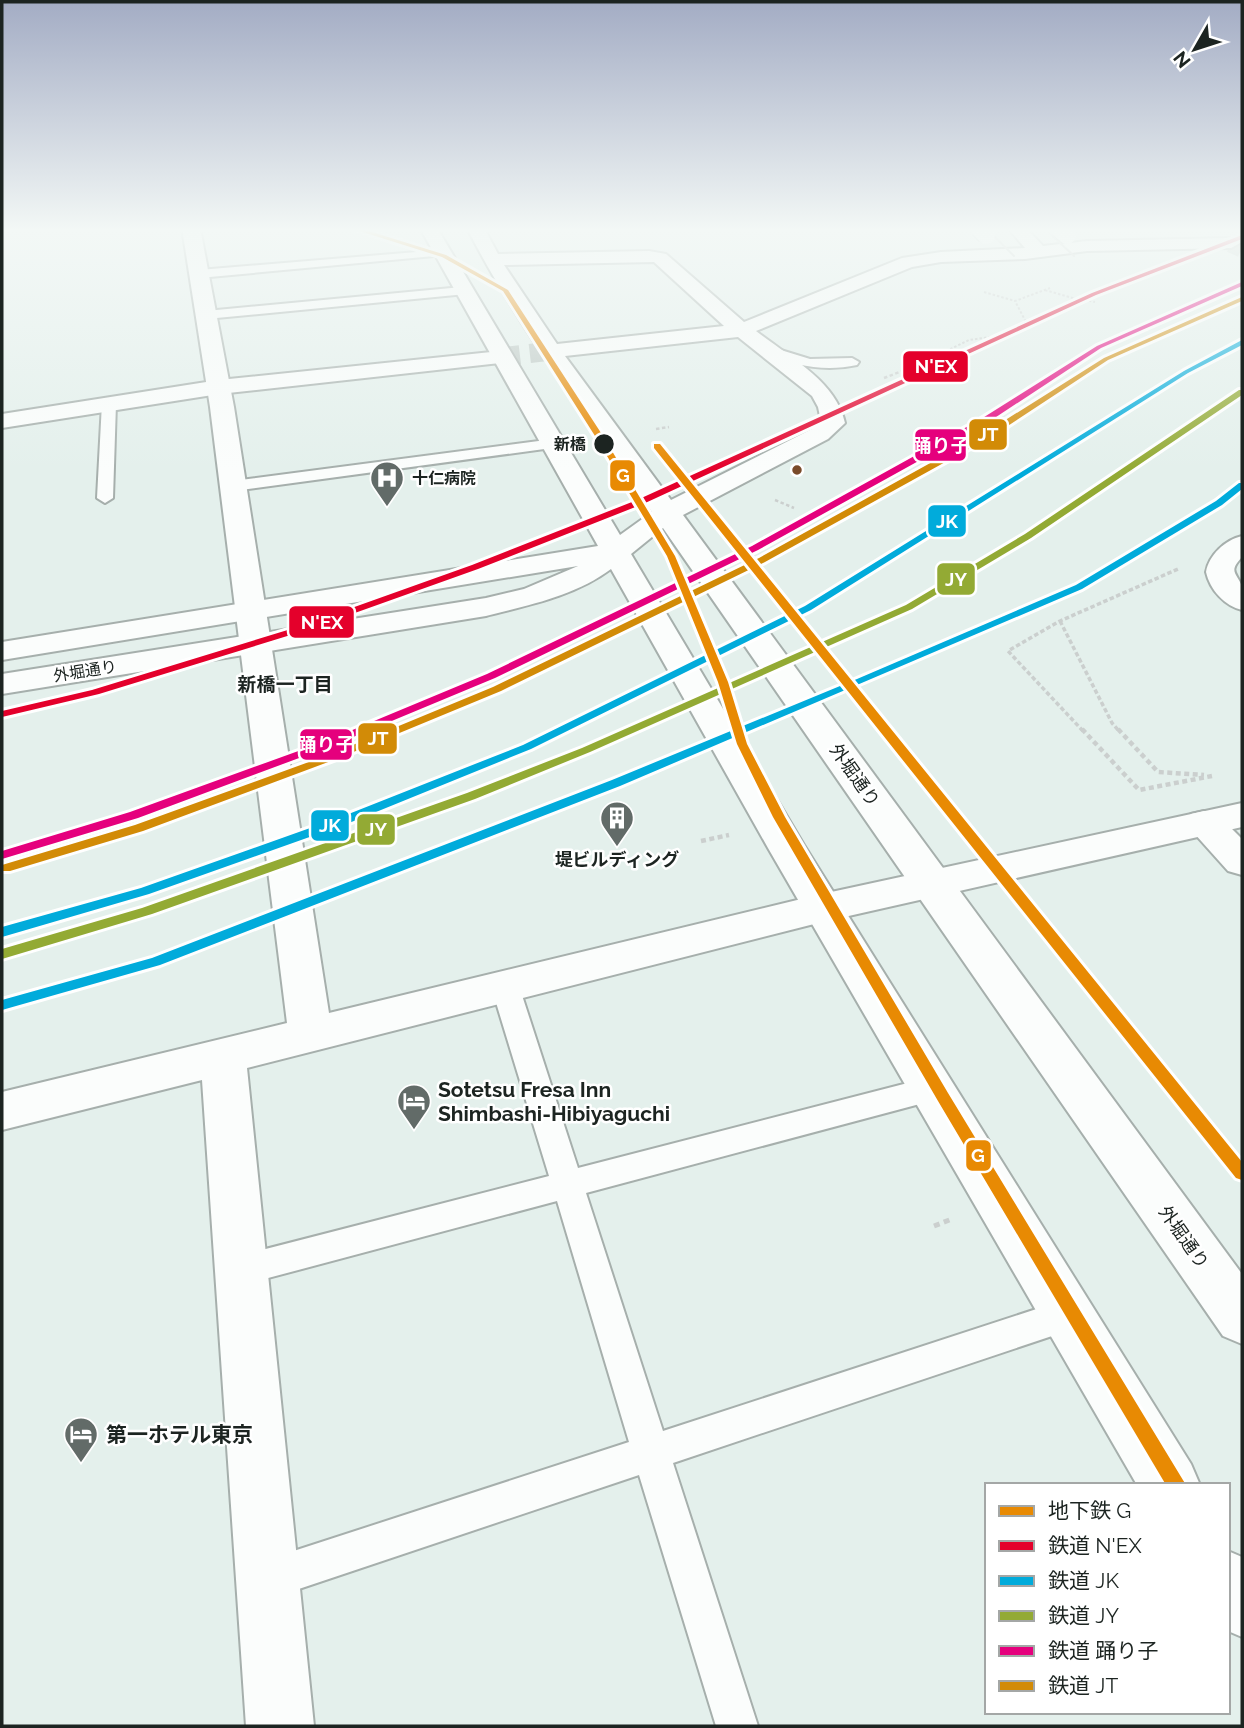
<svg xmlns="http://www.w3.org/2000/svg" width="1244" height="1728" font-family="Raleway,'Noto Sans JP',sans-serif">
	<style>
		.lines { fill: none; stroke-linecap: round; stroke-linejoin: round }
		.minor-tunnel { stroke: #bcc7c3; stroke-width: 19; stroke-dasharray: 19 10; stroke-linecap: butt }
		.secondary-tunnel { stroke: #bcc7c3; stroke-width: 19; stroke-dasharray: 19 10; stroke-linecap: butt }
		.service-casing { stroke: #a6afac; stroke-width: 4 }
		.minor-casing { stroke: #a6afac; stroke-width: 4 }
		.tertiary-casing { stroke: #a6afac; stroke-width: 4 }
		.secondary-casing { stroke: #a6afac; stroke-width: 4 }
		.path-far4 { stroke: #cbcfce; stroke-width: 2; stroke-dasharray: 2.5 2; stroke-linecap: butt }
		.path-far3 { stroke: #cbcfce; stroke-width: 2.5; stroke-dasharray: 3.5 2.5; stroke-linecap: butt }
		.path-far2 { stroke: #cbcfce; stroke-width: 3.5; stroke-dasharray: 4.5 2.5; stroke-linecap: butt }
		.path-far1 { stroke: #cbcfce; stroke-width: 4.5; stroke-dasharray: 5 3.5; stroke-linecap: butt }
		.path { stroke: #cbcfce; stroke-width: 5; stroke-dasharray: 6 4.5; stroke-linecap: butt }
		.service { fill: #fbfdfc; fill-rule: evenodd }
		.minor { fill: #fbfdfc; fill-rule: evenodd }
		.tertiary { fill: #fbfdfc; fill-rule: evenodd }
		.secondary { fill: #fbfdfc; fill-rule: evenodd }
		.tram { stroke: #c6c9c8; stroke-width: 2 }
		.pedestrian-bridge-casing { stroke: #a6afac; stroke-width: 20; stroke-linecap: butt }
		.pedestrian-bridge { stroke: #fbfdfc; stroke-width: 18 }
		.rail-1-casing { stroke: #fff; stroke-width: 6 }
		.rail-2-casing { stroke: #fff; stroke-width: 6 }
		.rail-3-casing { stroke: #fff; stroke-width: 6 }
		.rail-4-casing { stroke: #fff; stroke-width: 6 }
		.rail-5-casing { stroke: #fff; stroke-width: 6 }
		.rail-1 { fill: #e4002b; fill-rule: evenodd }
		.rail-2 { fill: #01abdb; fill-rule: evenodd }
		.rail-3 { fill: #93aa34; fill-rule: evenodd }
		.rail-4 { fill: #e5007d; fill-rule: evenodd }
		.rail-5 { fill: #d28b07; fill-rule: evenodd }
		.metro-1-casing { stroke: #fff; stroke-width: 6 }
		.metro-1 { fill: #e88a03; fill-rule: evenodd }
		.stop-dot { fill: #1c2421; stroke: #fff; stroke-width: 2.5 }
		.bus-dot { fill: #7a4b2a; stroke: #fff; stroke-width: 2.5 }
		.labels { text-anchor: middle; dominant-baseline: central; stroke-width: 5; stroke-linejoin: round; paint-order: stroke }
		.far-stop-label { font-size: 16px; font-weight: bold; fill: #1c2421; stroke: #fff; text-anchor: end }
		.far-poi-label { font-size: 16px; font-weight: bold; fill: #1c2421; stroke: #fff; text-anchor: start }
		.far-street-label { font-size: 16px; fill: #1c2421; stroke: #fff }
		.street-label { font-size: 18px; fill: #1c2421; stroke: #fff }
		.poi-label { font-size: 18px; font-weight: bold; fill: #1c2421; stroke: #fff }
		.neighbourhood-label { font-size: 19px; font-weight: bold; fill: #1c2421; stroke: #fff }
		.near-poi-label { font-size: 21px; font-weight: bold; fill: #1c2421; stroke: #fff; text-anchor: start }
		.line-badge { stroke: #fff; stroke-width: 2.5 }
		.badge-label { font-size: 19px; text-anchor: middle; font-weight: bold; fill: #fff }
	</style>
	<rect width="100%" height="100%" fill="#e4f0ec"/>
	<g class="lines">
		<path class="minor-tunnel" d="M1231,243L1242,248"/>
		<path class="secondary-tunnel" d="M501,357L551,351"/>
		<g class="service-casing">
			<path id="service" d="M441,250L445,251V255L199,278L193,274L199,270Z
				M462,287L468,291L466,294L206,319L200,315L206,311Z
				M771,347L810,359L852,358L859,362L857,365C825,372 796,366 766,354L764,351Z
				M109,399L116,403L113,498L105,503L97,498L102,403Z
				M554,439L559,441L562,444L559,447L233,491L225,486L233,481Z
				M505,976L515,979L519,986L578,1168L931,1077L941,1081L946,1089L941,1097L931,1101L586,1193L663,1431L1067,1299L1079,1304L1084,1315L1079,1326L1067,1331L673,1463L758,1726H716L639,1475L269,1599L255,1593L249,1579L255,1565L269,1559L629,1442L557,1201L242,1285L230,1281L225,1270L230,1259L242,1255L549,1176L491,986L495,979Z"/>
		</g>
		<g class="minor-casing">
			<path id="minor" d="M182,228H200L234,407L329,1013L822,894L836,898L842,908L836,918L822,922L247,1068L314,1726H246L202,1080L2,1130V1092L287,1023L210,407Z
				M1242,536V557C1227,573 1238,573 1242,587C1244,593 1242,604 1242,610C1225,606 1210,590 1206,572C1209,555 1225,540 1242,536Z
				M1204,811L1217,814L1242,839V875L1228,871L1185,823L1191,814Z"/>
		</g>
		<g class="tertiary-casing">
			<path id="tertiary" d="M501,351L509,352L512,357L509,362L219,394L2,428V414L219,380Z
				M1242,803V827L822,922L808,918L802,908L808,898L822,894Z"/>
		</g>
		<g class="secondary-casing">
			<path id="secondary" d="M420,228H437L620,535L652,512C588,419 518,328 467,228H484L498,254L649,251L666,254L744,322L902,258L941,252L1025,248L1008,228H1026L1043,246L1087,241L1231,238L1240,243L1231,248L1087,251L1025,259L941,262L912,267L756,331C789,357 836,381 845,423L828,439L683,515L1242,1274V1344L1223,1336L663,528L631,554L804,845L1191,1464L1200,1485H1137L768,848L611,569C575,596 529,605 486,616L2,694V674L486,598L524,589L578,566L2,660V642L598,546ZM654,262L724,326L557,344L504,265ZM738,337L812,396L818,407L821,421L812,429L671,500L565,356Z
				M1228,1551L1242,1557V1637L1228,1631Z"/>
		</g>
		<path class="path-far4" d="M1045,290L1076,299L1094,292
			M984,292L1015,301
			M1080,299L1095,302
			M938,355L969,340L997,336
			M955,360L1026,322L1015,301L1050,288"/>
		<path class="path-far3" d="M884,378L910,368L938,369L959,358
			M656,429L669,427
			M775,500L794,508"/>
		<path class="path-far2" d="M1060,621L1112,723L1119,731
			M1083,731L1008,651L1060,621L1178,569"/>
		<path class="path-far1" d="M1082,729L1139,790L1212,776
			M1118,729L1158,772L1204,775
			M701,841L729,835"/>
		<path class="path" d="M934,1226L952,1219"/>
		<use href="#service" class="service"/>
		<use href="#minor" class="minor"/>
		<use href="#tertiary" class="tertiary"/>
		<use href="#secondary" class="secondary"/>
		<path class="tram" d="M986,228L1014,256
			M1044,228L1074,256"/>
		<g class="pedestrian-bridge-casing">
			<path id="pedestrian-bridge" d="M979,228L986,235
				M1059,228L1067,235"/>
		</g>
		<use href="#pedestrian-bridge" class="pedestrian-bridge"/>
		<g class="rail-1-casing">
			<path id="rail-1" d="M1242,235V239L1096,295L643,504L478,569L310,629L99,694L2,717V711L92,690L304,625L472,565L637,500L1092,293Z"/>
		</g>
		<g class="rail-2-casing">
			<path id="rail-2" d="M1242,340V345L1188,373L811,610L531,749L349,823L149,894L2,937V927L141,888L341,817L523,745L805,606L1184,371Z
				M1239,483H1242V489L1222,505L1082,589L620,786L160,965L2,1010V1000L152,958L612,780L857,679L1076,585L1216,501Z"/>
		</g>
		<g class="rail-3-casing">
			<path id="rail-3" d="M1239,390H1242V395L1031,538L912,609L590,752L475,799L152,914L2,959V949L142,908L467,793L582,748L906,605L1025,534Z"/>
		</g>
		<g class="rail-4-casing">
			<path id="rail-4" d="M1242,282V286L1101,348L987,423L758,550L495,678L334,745L138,818L2,859V851L130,812L326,741L487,674L752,546L981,419L1097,346Z"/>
		</g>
		<g class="rail-5-casing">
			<path id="rail-5" d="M1242,297V301L1108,360L994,435L765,562L501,691L339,758L143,831L10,871H2V865L135,825L331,754L493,687L759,558L988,431L1104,358Z"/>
		</g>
		<use href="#rail-1" class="rail-1"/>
		<use href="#rail-2" class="rail-2"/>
		<use href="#rail-3" class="rail-3"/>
		<use href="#rail-4" class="rail-4"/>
		<use href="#rail-5" class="rail-5"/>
		<g class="metro-1-casing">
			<path id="metro-1" d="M350,228H359L446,255L508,290L603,436L675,556L728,682L747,744L785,817L948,1093L1186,1485H1166L938,1101L773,817L737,744L718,682L667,556L595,436L503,291L442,257Z
				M654,444H660L1242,1162V1180L1236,1178L654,448Z"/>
		</g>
		<use href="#metro-1" class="metro-1"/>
	</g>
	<linearGradient id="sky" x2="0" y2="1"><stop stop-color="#a3acc4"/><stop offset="0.49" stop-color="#f3f8f6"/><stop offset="1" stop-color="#f3f8f6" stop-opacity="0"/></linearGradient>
	<rect width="1244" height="470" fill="url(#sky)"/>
	<defs>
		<g id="hospital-pin" transform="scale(1.75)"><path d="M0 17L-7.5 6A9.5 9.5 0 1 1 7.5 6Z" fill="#626b68" stroke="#fff"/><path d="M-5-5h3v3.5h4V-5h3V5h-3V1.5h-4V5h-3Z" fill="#fff"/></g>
		<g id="building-pin" transform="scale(1.75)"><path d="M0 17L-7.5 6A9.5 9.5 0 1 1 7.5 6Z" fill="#626b68" stroke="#fff"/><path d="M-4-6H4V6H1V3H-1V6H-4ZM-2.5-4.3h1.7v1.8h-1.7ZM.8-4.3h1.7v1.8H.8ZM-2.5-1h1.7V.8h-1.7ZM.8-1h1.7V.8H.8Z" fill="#fff"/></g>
		<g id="hotel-pin" transform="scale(1.75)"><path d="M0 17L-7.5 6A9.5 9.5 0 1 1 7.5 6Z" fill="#626b68" stroke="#fff"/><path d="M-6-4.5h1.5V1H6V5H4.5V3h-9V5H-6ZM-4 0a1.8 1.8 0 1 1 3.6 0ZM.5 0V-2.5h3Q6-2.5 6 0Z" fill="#fff"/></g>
	</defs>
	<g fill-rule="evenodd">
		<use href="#hospital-pin" x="387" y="478"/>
		<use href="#building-pin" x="617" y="818"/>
		<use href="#hotel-pin" x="414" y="1101"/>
		<use href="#hotel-pin" x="81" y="1434"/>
	</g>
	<circle class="stop-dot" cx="604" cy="444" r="11"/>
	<circle class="bus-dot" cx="797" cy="470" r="6"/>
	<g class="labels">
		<g class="far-stop-label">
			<text x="586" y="444">新橋</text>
		</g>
		<g class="far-poi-label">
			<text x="412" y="478">十仁病院</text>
		</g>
		<g class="far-street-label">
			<text transform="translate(85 671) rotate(-9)">外堀通り</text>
		</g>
		<g class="street-label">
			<text transform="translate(855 775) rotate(55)">外堀通り</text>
			<text transform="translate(1184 1237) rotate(55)">外堀通り</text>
		</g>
		<g class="poi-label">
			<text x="617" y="859">堤ビルディング</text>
		</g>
		<g class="neighbourhood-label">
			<text x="285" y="684">新橋一丁目</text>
		</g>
		<g class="near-poi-label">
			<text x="438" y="1089">Sotetsu Fresa Inn<tspan x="438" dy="24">Shimbashi-Hibiyaguchi</tspan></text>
			<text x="106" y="1434">第一ホテル東京</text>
		</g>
	</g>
	<g class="line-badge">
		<rect x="902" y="350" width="67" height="33" rx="7" fill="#e4002b"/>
		<rect x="968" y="418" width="40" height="33" rx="7" fill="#d28b07"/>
		<rect x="914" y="428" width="53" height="34" rx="7" fill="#e5007d"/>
		<rect x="609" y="459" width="27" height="33" rx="7" fill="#e88a03"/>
		<rect x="927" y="504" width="40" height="34" rx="7" fill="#01abdb"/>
		<rect x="936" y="562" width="40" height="34" rx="7" fill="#93aa34"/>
		<rect x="288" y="605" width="67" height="34" rx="7" fill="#e4002b"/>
		<rect x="357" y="722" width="41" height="33" rx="7" fill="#d28b07"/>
		<rect x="299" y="728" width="54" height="33" rx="7" fill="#e5007d"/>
		<rect x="310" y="809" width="40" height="33" rx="7" fill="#01abdb"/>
		<rect x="356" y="813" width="40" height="33" rx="7" fill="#93aa34"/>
		<rect x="965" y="1139" width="27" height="33" rx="7" fill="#e88a03"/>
	</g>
	<g class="badge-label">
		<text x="936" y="373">N'EX</text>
		<text x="988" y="441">JT</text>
		<text x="941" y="452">踊り子</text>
		<text x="623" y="482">G</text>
		<text x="947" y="528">JK</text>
		<text x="956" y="586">JY</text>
		<text x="322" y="629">N'EX</text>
		<text x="378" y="745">JT</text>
		<text x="326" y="751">踊り子</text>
		<text x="330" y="832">JK</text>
		<text x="376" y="836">JY</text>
		<text x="978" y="1162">G</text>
	</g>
	<rect width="1244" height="1728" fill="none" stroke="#1c2421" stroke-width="7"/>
	<rect x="985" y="1483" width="245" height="231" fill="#ffffff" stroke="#a4a7a6" stroke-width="2"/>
	<rect x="999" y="1506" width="35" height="10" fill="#e88a03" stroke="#a4a7a6" stroke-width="2"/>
	<text x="1048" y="1518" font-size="21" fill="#1c2421">地下鉄 G</text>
	<rect x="999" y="1541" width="35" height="10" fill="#e4002b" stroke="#a4a7a6" stroke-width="2"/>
	<text x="1048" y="1553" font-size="21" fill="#1c2421">鉄道 N'EX</text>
	<rect x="999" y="1576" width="35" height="10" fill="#01abdb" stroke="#a4a7a6" stroke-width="2"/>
	<text x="1048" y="1588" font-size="21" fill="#1c2421">鉄道 JK</text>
	<rect x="999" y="1611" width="35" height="10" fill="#93aa34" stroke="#a4a7a6" stroke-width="2"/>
	<text x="1048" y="1623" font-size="21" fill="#1c2421">鉄道 JY</text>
	<rect x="999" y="1646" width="35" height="10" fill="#e5007d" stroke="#a4a7a6" stroke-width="2"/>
	<text x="1048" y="1658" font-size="21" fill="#1c2421">鉄道 踊り子</text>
	<rect x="999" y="1681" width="35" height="10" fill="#d28b07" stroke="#a4a7a6" stroke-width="2"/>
	<text x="1048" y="1693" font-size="21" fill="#1c2421">鉄道 JT</text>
	<g transform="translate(1195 49) rotate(231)" stroke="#ffffff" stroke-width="5" paint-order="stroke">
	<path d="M0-5L12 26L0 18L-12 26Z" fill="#1c2421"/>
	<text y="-10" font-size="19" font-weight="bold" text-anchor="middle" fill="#1c2421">N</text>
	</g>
</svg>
